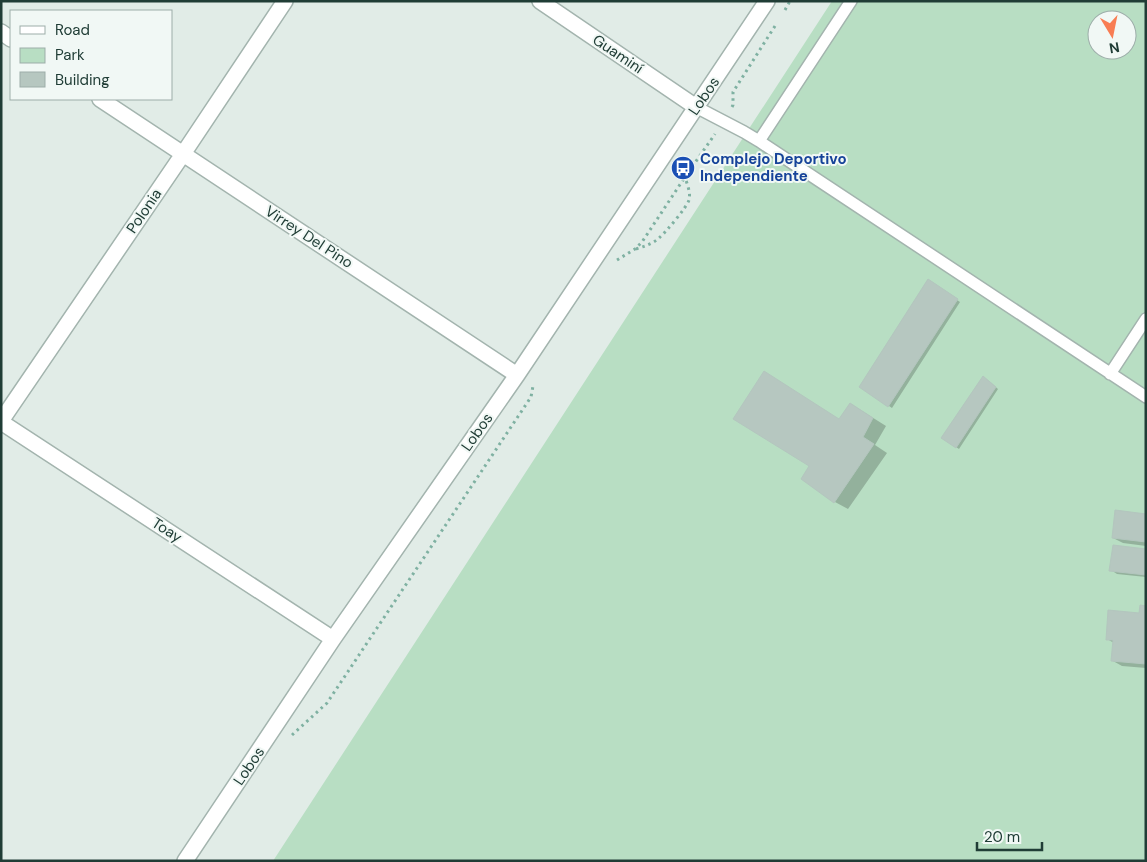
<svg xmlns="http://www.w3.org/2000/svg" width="1147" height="862" font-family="'DM Sans',sans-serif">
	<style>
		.green { fill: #b8dec3; fill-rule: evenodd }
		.shadow { fill: #0003 }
		.building { fill: #b6c7c0; stroke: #b3c6be }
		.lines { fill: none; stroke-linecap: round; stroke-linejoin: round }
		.service-casing { stroke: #a3b4ae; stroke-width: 14 }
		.minor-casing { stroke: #a3b4ae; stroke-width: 18 }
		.path { stroke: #7fb1a2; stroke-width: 3; stroke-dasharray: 2.5 4; stroke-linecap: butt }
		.service { stroke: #fff; stroke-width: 11 }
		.minor { stroke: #fff; stroke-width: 15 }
		.labels { text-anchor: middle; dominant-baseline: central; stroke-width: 4; stroke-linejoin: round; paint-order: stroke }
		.street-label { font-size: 15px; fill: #203d36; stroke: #f1f8f5 }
		.transit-label { font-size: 15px; font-weight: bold; fill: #164399; stroke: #f1f8f5; text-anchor: start }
	</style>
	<rect width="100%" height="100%" fill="#e1ece7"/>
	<path class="green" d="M832,1H1146V861H273ZM1097,20H1127V50H1097Z"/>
	<path class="shadow" d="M928,280L960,302L892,408L861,387Z
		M986,379L998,389L959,449L943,438Z
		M851,404L886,426L875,445L887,453L848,509L835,502L840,420Z
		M1146,515V546L1123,543L1113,538Z
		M1146,550V577L1117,574L1111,570Z
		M1146,607V668L1122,666L1113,661L1114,643L1107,639L1140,615Z"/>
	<path class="building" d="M928,279L958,299L888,407L859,387Z
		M764,371L839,419L850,403L873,418L863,437L874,444L834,503L801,479L809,466L733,419Z
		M983,376L996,387L956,448L941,438Z
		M1115,510L1146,514V542L1112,538Z
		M1113,545L1146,549V575L1109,571Z
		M1140,605L1146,606V664L1111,661L1113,640H1106L1108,610L1139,613Z"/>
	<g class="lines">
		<g class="service-casing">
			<path id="service" d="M696,107L744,132L759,141L1146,397
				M759,141L851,1
				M1110,374L1146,319"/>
		</g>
		<g class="minor-casing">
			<path id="minor" d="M540,1L696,107
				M1,32L11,39
				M100,99L517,375
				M1,421L183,154L285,1
				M1,422L333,639
				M185,861L333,639L517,375L767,1"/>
		</g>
		<path class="path" d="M785,10L790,1
			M732,107L733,105V92L775,26
			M636,249C645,246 653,244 660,237C666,232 687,207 689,200C691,193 687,184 685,177L715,134
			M617,260L635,249L642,242L685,177
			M292,735L327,703L531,397L533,386"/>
		<use href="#service" class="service"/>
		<use href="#minor" class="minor"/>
	</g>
	<defs>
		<g id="bus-disc" transform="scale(1.25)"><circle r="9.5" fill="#1a4fb4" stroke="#f1f8f5"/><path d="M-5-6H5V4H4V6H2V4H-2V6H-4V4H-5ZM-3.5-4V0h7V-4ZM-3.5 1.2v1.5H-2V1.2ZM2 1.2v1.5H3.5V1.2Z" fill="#fff"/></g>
	</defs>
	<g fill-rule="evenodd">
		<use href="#bus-disc" x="683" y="168"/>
	</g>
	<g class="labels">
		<g class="street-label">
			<text transform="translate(618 54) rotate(34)">Guaminí</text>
			<text transform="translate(704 96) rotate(-56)">Lobos</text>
			<text transform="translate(144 211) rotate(-56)">Polonia</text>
			<text transform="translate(309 237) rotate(33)">Virrey Del Pino</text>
			<text transform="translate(477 432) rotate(-55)">Lobos</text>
			<text transform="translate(167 530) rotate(33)">Toay</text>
			<text transform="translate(249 766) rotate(-56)">Lobos</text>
		</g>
		<g class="transit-label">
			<text x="700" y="159">Complejo Deportivo<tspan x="700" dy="17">Independiente</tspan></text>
		</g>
	</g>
	<rect width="1147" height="862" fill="none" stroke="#203d36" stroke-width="5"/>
	<rect x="10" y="10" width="162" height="90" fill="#f1f8f5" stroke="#9dada9"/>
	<rect x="20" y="26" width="25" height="8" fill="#ffffff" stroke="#9dada9"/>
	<text x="55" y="35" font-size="15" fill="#203d36">Road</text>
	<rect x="20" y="48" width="25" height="15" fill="#b8dec3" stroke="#9dada9"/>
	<text x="55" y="60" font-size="15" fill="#203d36">Park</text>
	<rect x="20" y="72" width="25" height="15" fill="#b6c7c0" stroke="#9dada9"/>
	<text x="55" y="85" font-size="15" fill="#203d36">Building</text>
	<g transform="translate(1112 35) rotate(170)"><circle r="24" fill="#f1f8f5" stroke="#9dada9"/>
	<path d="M0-4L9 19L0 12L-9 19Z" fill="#f87d53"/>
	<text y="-8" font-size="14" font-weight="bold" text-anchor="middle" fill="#203d36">N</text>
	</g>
	<path d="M977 842v8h65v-8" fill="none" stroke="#203d36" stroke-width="2.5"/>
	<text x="984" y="842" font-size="15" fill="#203d36" stroke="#f1f8f5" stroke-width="4" paint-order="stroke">20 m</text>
</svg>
